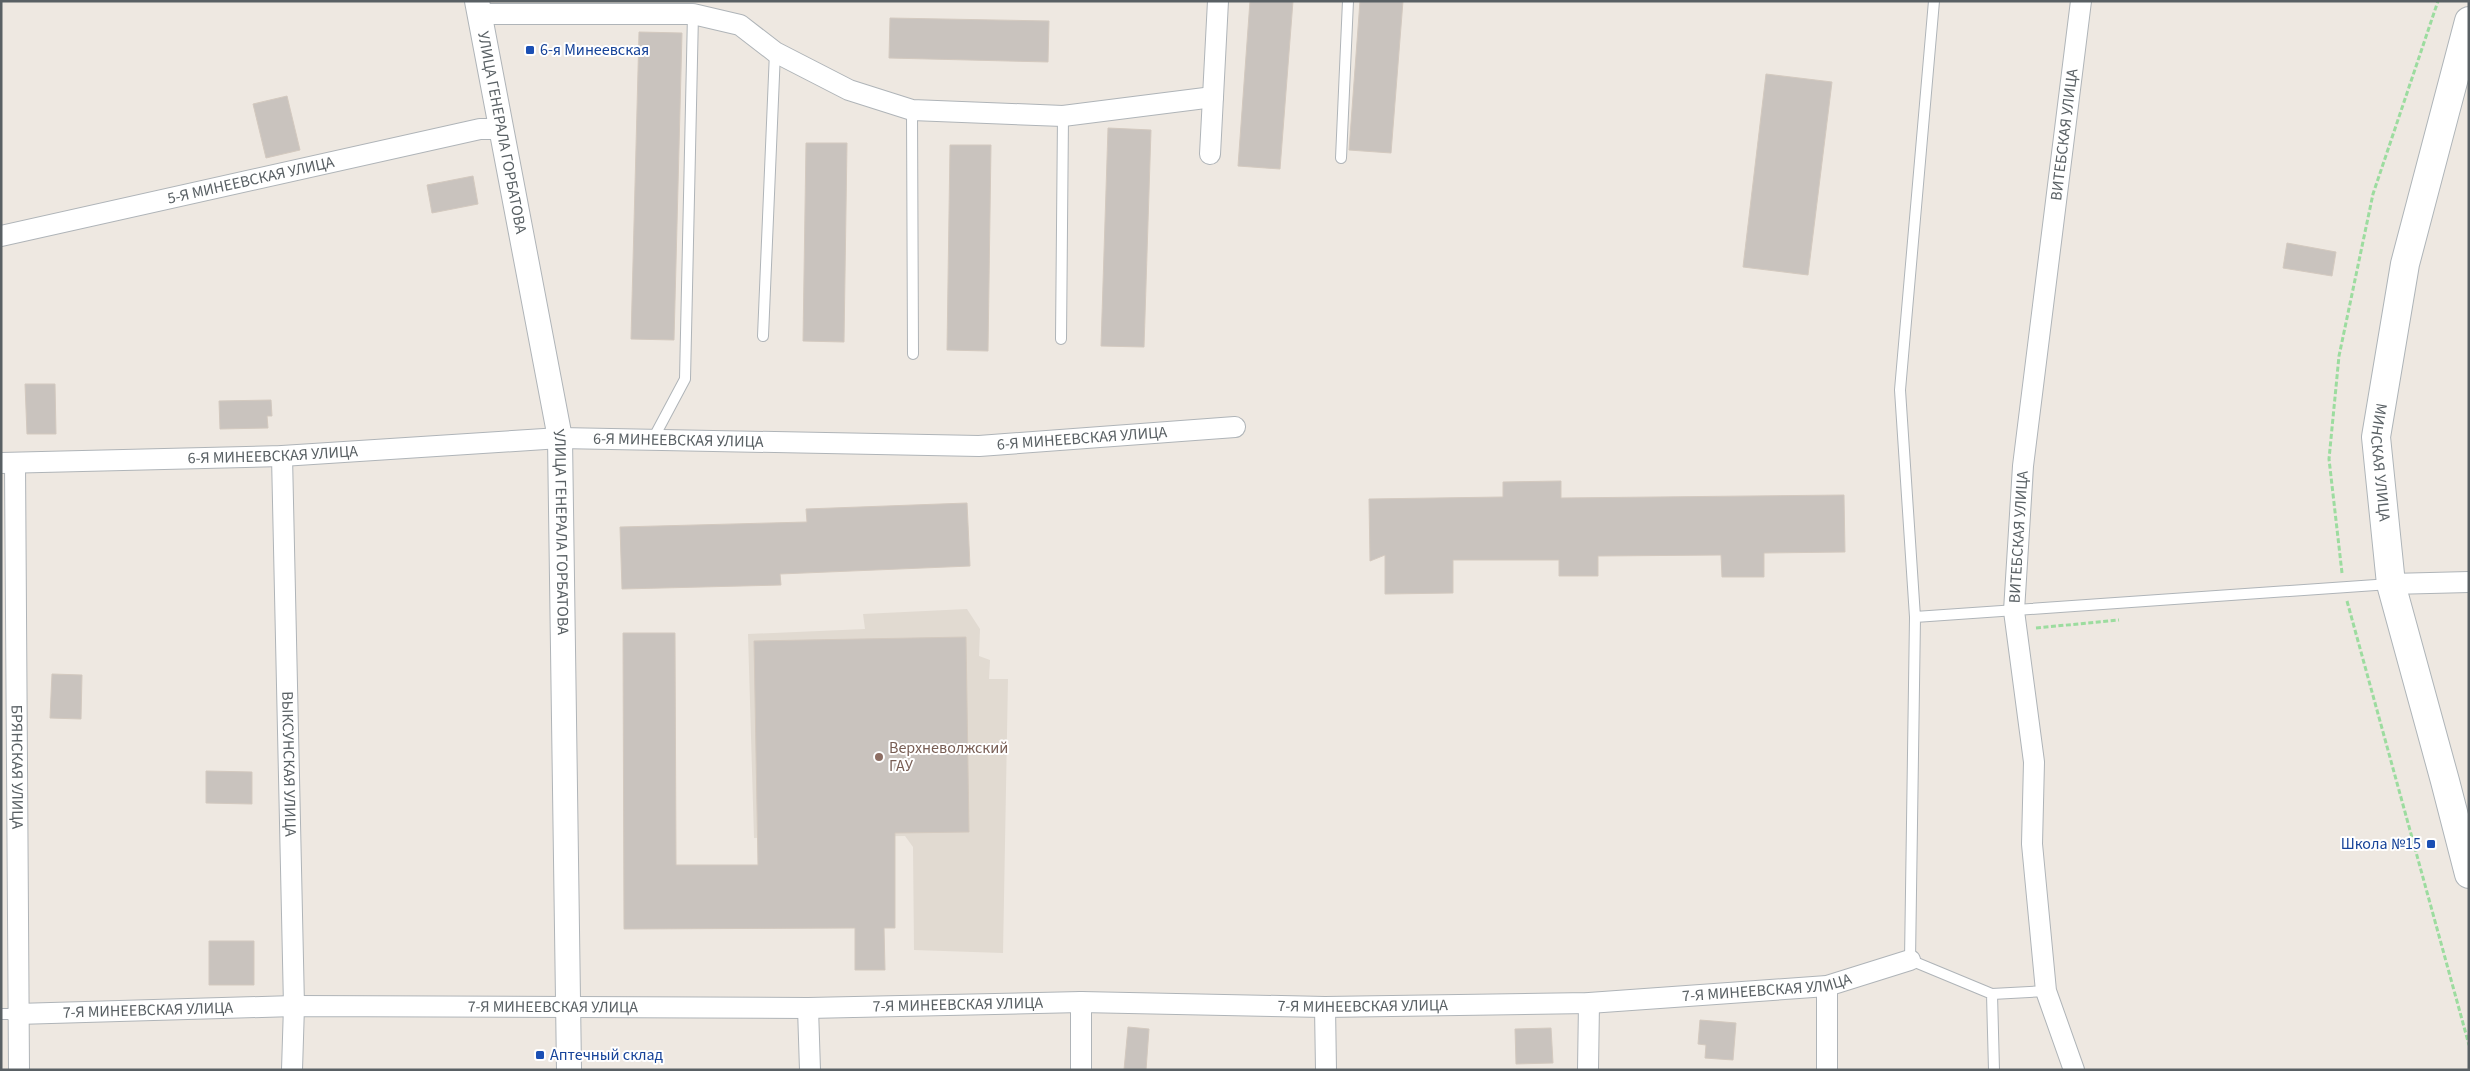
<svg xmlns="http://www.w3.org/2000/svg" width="2470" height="1071" font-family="'Source Sans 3',sans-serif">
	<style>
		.education { fill: #e1dad1 }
		.building { fill: #c9c3be; stroke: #d3c9bf }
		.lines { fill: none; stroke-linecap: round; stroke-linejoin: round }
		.service-casing { stroke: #afb4b8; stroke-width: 12 }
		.minor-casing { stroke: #afb4b8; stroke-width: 22 }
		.tertiary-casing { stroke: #afb4b8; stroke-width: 26 }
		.secondary-casing { stroke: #aeb4b8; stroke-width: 30 }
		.path { stroke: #9cdc9f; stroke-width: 3; stroke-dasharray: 5 2.5; stroke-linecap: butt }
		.service { stroke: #fff; stroke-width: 10 }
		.minor { stroke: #fff; stroke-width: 20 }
		.tertiary { stroke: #fff; stroke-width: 24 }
		.secondary { stroke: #fff; stroke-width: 28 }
		.transit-dot { fill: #1a4fb4; stroke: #fff; stroke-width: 2 }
		.education-dot { fill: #8d6e63; stroke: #fff; stroke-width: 2 }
		.labels { text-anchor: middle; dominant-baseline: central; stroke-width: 4; stroke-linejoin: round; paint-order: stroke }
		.transit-label { font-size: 16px; fill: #164399; stroke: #fff; text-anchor: start }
		.street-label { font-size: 16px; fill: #596064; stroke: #fff }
		.education-label { font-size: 16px; fill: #785e54; stroke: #fff; text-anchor: start }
	</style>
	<rect width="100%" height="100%" fill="#eee8e1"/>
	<path class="education" d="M967,609L980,629L979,656L990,660L989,679H1008L1003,953L914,950L913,847L905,836L754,838L748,634L865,629L863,614Z"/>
	<path class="building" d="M1250,1H1293L1280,169L1238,166Z
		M1360,1H1403L1391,153L1349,150Z
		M890,18L1049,21L1048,62L889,58Z
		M639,32L682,33L674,340L631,339Z
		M1766,74L1832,82L1808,275L1743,267Z
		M287,96L300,150L266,158L253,104Z
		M1108,128L1151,130L1144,347L1101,346Z
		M806,143H847L844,342L803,341Z
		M950,145H991L988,351L947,350Z
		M473,176L478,204L432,213L427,185Z
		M2287,243L2336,252L2332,276L2283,268Z
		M25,384H55L56,434H27Z
		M271,400L272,416H267L268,428L220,429L219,401Z
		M1561,481V498L1844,495L1845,552L1764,553V577H1722L1721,555L1598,556V576H1559V560H1453V593L1385,594V555L1370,561L1369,499L1503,497V482Z
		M967,503L970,566L780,574L781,585L622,589L620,527L807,522L806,509Z
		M623,633H675L676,865H758L754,641L966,637L969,832L895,833V928H884L885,970H855V928L624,929Z
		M52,674L82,675L81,719L50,718Z
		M206,771L252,772V804L206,803Z
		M209,941H254V985H209Z
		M1700,1020L1736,1023L1733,1060L1705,1058L1706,1045L1698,1044Z
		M1128,1027L1149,1029L1146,1070H1124Z
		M1551,1028L1553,1063L1516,1064L1515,1029Z"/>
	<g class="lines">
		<g class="service-casing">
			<path id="service" d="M912,110L913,354
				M1341,158L1348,1
				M763,336L775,52
				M1061,339L1063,116
				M653,439L685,379L693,14
				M1915,617L1900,390L1934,1
				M1992,994L2046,991
				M1,1014H17
				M1994,1070L1992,994L1910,960L1915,617L2390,584"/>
		</g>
		<g class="minor-casing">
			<g id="minor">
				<path d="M480,14H693L740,25L775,52L849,90L912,110L1063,116L1213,97"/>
				<path d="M1210,154L1218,1"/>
				<path id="s1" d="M1,236L480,129H501"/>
				<path id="s2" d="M282,456L294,1006L292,1070"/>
				<path id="s3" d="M1,463L282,456L560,438L979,446L1235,427"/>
				<path id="s4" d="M15,463L19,1070"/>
				<path d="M2391,584L2469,582"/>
				<path d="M1827,986V1070"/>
				<path d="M1325,1007L1326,1070"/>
				<path d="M808,1008L810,1070"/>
				<path id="s5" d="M17,1014L294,1006L808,1008L1081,1002L1325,1007L1589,1003L1827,986L1910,960"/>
				<path d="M1081,1070V1002"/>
				<path d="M1588,1070L1589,1003"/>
				<path id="s6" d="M2074,1070L2046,991L2032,844L2034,762L2014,611L2023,466L2081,1"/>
			</g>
		</g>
		<g class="tertiary-casing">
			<g id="tertiary">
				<path id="s7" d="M477,1L560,438L569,1070"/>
			</g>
		</g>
		<g class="secondary-casing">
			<g id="secondary">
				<path id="s8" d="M2469,21L2405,264L2376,437L2391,584L2445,781L2469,874"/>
			</g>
		</g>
		<path class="path" d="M2342,573L2329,459L2339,356L2373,194L2438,1
			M2347,601L2469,1045
			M2036,628L2119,620"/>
		<use href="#service" class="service"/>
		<use href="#minor" class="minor"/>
		<use href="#tertiary" class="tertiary"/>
		<use href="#secondary" class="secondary"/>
	</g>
	<g class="transit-dot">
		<rect x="525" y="45" width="10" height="10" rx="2.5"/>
		<rect x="2426" y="839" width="10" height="10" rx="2.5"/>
		<rect x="535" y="1050" width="10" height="10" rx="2.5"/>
	</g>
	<circle class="education-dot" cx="879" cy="757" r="5"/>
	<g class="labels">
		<g class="transit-label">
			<text x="540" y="50">6-я Минеевская</text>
			<text x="2421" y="844" text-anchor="end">Школа №15</text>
			<text x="550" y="1055">Аптечный склад</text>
		</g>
		<g class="street-label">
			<text stroke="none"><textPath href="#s7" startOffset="134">УЛИЦА ГЕНЕРАЛА ГОРБАТОВА</textPath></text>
			<text stroke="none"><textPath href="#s6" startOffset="945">ВИТЕБСКАЯ УЛИЦА</textPath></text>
			<text stroke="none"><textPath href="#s1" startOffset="256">5-Я МИНЕЕВСКАЯ УЛИЦА</textPath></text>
			<text stroke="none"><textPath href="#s3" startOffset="1082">6-Я МИНЕЕВСКАЯ УЛИЦА</textPath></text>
			<text stroke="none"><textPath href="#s3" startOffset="678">6-Я МИНЕЕВСКАЯ УЛИЦА</textPath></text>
			<text stroke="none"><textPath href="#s3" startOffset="272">6-Я МИНЕЕВСКАЯ УЛИЦА</textPath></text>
			<text stroke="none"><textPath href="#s8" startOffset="452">МИНСКАЯ УЛИЦА</textPath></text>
			<text stroke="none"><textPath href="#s7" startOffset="539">УЛИЦА ГЕНЕРАЛА ГОРБАТОВА</textPath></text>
			<text stroke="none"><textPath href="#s6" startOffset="540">ВИТЕБСКАЯ УЛИЦА</textPath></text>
			<text stroke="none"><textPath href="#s2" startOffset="308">ВЫКСУНСКАЯ УЛИЦА</textPath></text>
			<text stroke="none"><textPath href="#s4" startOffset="304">БРЯНСКАЯ УЛИЦА</textPath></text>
			<text stroke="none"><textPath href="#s5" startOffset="1751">7-Я МИНЕЕВСКАЯ УЛИЦА</textPath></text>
			<text stroke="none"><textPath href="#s5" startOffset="941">7-Я МИНЕЕВСКАЯ УЛИЦА</textPath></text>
			<text stroke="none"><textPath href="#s5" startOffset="1346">7-Я МИНЕЕВСКАЯ УЛИЦА</textPath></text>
			<text stroke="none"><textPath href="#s5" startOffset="536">7-Я МИНЕЕВСКАЯ УЛИЦА</textPath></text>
			<text stroke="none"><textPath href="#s5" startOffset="131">7-Я МИНЕЕВСКАЯ УЛИЦА</textPath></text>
		</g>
		<g class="education-label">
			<text x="889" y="748">Верхневолжский<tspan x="889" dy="18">ГАУ</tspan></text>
		</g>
	</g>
	<rect width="2470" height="1071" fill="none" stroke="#596064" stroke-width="5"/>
</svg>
